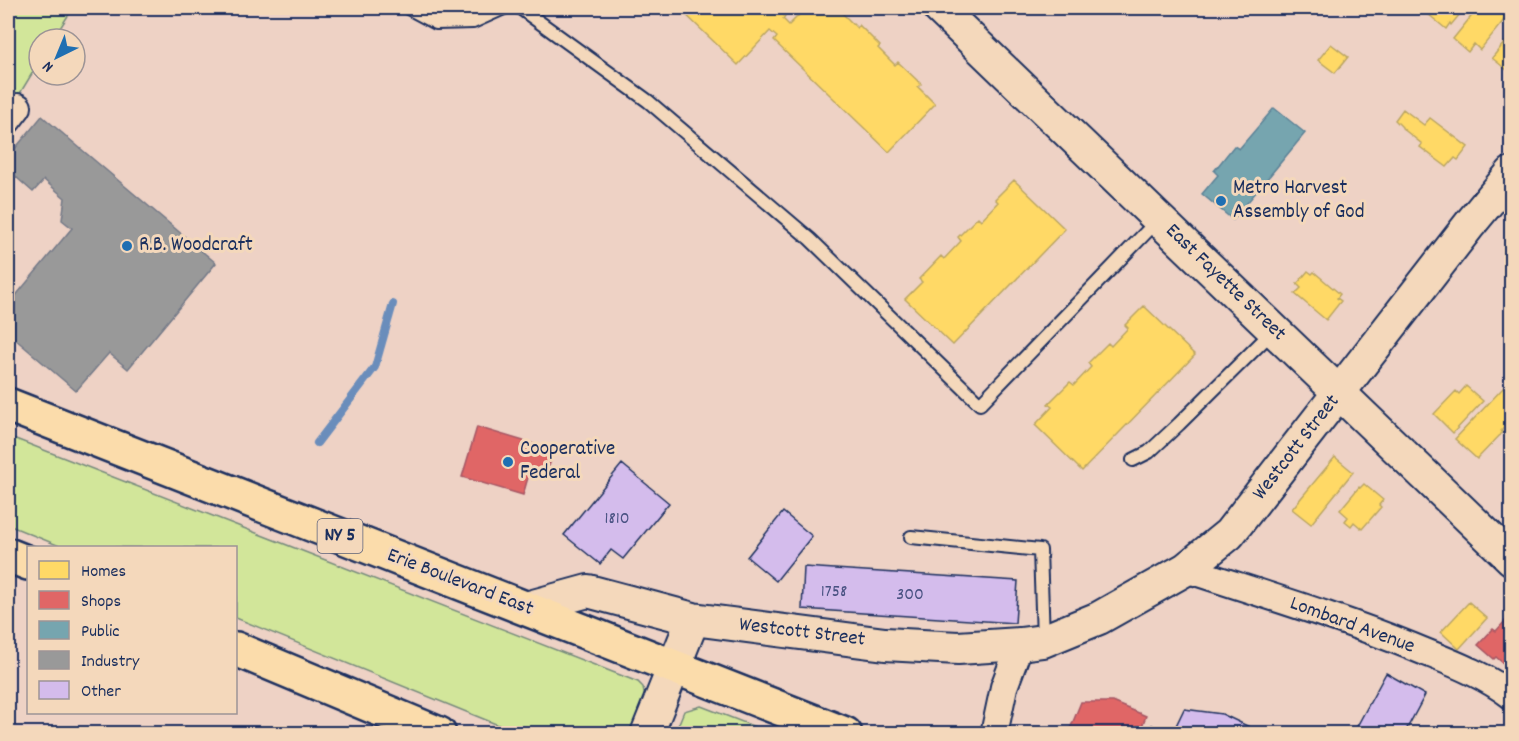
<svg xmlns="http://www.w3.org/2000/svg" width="1519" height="741" font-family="Dekko,sans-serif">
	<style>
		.green { fill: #d2e69a; stroke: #768a7c; stroke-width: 1.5 }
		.homes { fill: #ffd966; stroke: #bba664; stroke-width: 1.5 }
		.shops { fill: #e06666; stroke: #a55664; stroke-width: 1.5 }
		.public { fill: #76a5af; stroke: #5b8297; stroke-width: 1.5 }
		.industry { fill: #999; stroke: #737987; stroke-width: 1.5 }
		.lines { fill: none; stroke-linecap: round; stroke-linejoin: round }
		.stream { stroke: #6a8dbb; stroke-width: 8 }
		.building { fill: #d4bcec; stroke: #1b2f5e; stroke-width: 1.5 }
		.service-casing { stroke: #1b2f5e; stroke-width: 16 }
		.minor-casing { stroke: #1b2f5e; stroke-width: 30 }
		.tertiary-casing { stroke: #1b2f5e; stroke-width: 36 }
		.primary-casing { stroke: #1b2f5e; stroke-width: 38 }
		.service { stroke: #f4d8bb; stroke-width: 12 }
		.minor { stroke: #f4d8bb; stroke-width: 26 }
		.tertiary { stroke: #f4d8bb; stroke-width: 32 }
		.primary { stroke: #fbdcab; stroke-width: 33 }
		.poi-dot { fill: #1f6fb2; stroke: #f4d8bb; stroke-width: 2 }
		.labels { text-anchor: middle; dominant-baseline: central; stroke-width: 6; stroke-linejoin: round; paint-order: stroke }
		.number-label { font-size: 18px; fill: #495282 }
		.shield { fill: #f4d8bb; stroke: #5c627a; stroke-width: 1.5 }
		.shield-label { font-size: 20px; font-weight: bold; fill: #1b2f5e }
		.poi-label { font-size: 21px; fill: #1b2f5e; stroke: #f4d8bb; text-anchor: start }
		.street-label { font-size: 21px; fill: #1b2f5e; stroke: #f4d8bb }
	</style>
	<rect width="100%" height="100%" fill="#eed2c5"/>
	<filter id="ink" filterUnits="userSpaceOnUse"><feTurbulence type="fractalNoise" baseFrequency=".0167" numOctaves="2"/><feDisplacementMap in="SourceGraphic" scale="12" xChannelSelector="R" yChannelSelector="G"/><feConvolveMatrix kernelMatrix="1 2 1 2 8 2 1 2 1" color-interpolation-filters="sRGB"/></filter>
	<g filter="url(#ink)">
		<path class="green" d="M8,8H73L53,39H39V62L19,95L8,107Z
			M8,436L638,682L643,687L645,697L631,733H518L236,618V548L62,547L8,525Z
			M701,706L771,733H675L684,711Z"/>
		<path class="homes" d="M439,8H459L450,17Z
			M679,8H776L785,16L783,19L789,25L806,8H842L840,11L857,28L859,25L880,46L878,48L895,65L898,62L921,84L918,87L935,104L889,152L774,41L777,37L770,31L738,65Z
			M1429,8H1465L1451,25L1450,23L1446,29L1428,14L1432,9Z
			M1478,8H1512V10L1480,50L1474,44L1468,52L1453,39Z
			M1512,36V74L1492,58L1509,37Z
			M1331,44L1348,57L1335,73L1318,60Z
			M1403,109L1424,125L1430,118L1468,147L1458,160L1455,158L1447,167L1420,147L1422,144L1402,128V127L1395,120Z
			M1014,180L1065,229L953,345L905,299L922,282L919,279L941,256L944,259L961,241L958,237L978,217L981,220L998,202L995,199Z
			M1308,271L1312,274L1314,272L1340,294L1337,298L1341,301L1326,320L1295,294L1301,288L1297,284Z
			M1144,306L1195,355L1082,471L1035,425L1052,407L1048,404L1070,382L1074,385L1091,367L1088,363L1108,343L1111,346L1128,328L1125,325Z
			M1466,386L1483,401L1453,433L1434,414L1456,391L1459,394Z
			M1504,387L1512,395V420L1501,431L1503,432L1477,459L1455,439Z
			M1335,457L1353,472L1311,524L1292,509Z
			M1364,484L1383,500L1379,505L1381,507L1362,529L1354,522L1351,526L1345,521L1348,517L1340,510L1359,487L1360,488Z
			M1469,602L1487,618L1459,649L1441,632Z"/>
		<path class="shops" d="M477,427L554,450L545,479L529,474L523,495L462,477Z
			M1506,620L1512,625V662L1510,660L1505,665L1496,657L1494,659L1478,645L1493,629L1496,631Z
			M1081,702H1113L1146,716L1139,734H1068Z"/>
		<path class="public" d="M1274,108L1305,133L1233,220L1202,194L1218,175L1214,171L1234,146L1239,149Z"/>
		<path class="industry" d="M42,116L216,263L128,369L109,353L76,391L8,333V305L72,228L62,220L65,198L44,180L33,192L8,170V157Z"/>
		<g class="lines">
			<path class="stream" d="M317,443L375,367L393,304"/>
		</g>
		<path class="building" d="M622,464L669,503L623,559L611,550L600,564L564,535Z
			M783,512L812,536L776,581L747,557Z
			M804,567L1018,581L1015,623L802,609Z
			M1386,673L1425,695L1404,734H1357L1358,731L1355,730Z
			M1184,709L1222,714L1264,734H1172Z
			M1152,725L1167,734H1147Z"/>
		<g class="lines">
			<g class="service-casing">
				<path id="service" d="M408,8L436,23L473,22L504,8
					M520,8L648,101L810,239L980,404L1158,220
					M1133,460L1149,452L1179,424L1273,331
					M911,537L1040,550L1043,639"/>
			</g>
			<g class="minor-casing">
				<path id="minor" d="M8,120L18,107
					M1186,569C1262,594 1339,617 1413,647C1447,661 1482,673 1512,696
					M994,734L1004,687L1020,644"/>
			</g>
			<g class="tertiary-casing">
				<path id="tertiary" d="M939,8L1512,559
					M526,608L588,591L693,619L885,644L958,648L1020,644L1043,641L1099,618L1186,569L1229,534L1470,224L1512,173
					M647,734L693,619"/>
			</g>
			<g class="primary-casing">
				<path id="primary" d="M8,405L845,734
					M8,555L28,563
					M236,649L439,734"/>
			</g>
			<use href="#service" class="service"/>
			<use href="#minor" class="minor"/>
			<use href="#tertiary" class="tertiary"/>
			<use href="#primary" class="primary"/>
		</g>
	</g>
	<g class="poi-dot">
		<circle cx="1221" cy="201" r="6"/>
		<circle cx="127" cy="246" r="6"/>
		<circle cx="508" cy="462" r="6"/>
	</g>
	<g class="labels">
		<g class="number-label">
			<text x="617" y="519">1810</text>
			<text x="834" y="592">1758</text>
			<text x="910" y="595">300</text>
		</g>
		<rect class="shield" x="317.5" y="519" width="45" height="34" rx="4.5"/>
		<g class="shield-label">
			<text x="340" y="536">NY 5</text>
		</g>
		<g class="poi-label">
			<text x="1233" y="189">Metro Harvest<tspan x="1233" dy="24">Assembly of God</tspan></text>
			<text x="139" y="246">R.B. Woodcraft</text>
			<text x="520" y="450">Cooperative<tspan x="520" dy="24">Federal</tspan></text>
		</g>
		<g class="street-label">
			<text transform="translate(1225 283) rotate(44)">East Fayette Street</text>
			<text transform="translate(1297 448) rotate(-52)">Westcott Street</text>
			<text transform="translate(460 583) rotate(21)">Erie Boulevard East</text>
			<text transform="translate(1352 626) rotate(20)">Lombard Avenue</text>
			<text transform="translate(802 633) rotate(7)">Westcott Street</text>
		</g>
	</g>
	<rect width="1519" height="741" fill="none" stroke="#f4d8bb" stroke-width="30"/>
	<rect x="15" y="15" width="1489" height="711" fill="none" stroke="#1b2f5e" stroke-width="2" filter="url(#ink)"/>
	<rect x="27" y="546" width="210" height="168" fill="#f4d8bb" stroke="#9d9496" stroke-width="1.5"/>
	<rect x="39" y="561" width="30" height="18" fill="#ffd966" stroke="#9d9496" stroke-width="1.5"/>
	<text x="81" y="576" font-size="18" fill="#1b2f5e">Homes</text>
	<rect x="39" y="591" width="30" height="18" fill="#e06666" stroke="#9d9496" stroke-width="1.5"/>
	<text x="81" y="606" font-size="18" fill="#1b2f5e">Shops</text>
	<rect x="39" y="621" width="30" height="18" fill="#76a5af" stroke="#9d9496" stroke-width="1.5"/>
	<text x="81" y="636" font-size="18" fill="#1b2f5e">Public</text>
	<rect x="39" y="651" width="30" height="18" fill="#999999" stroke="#9d9496" stroke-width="1.5"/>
	<text x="81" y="666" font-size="18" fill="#1b2f5e">Industry</text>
	<rect x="39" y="681" width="30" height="18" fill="#d4bcec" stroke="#9d9496" stroke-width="1.5"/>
	<text x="81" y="696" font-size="18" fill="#1b2f5e">Other</text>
	<g transform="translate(57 57) rotate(223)"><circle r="28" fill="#f4d8bb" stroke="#9d9496" stroke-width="1.5"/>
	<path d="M0-4.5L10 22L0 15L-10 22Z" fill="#1f6fb2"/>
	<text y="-9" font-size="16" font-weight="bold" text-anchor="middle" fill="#1b2f5e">N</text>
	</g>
</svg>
